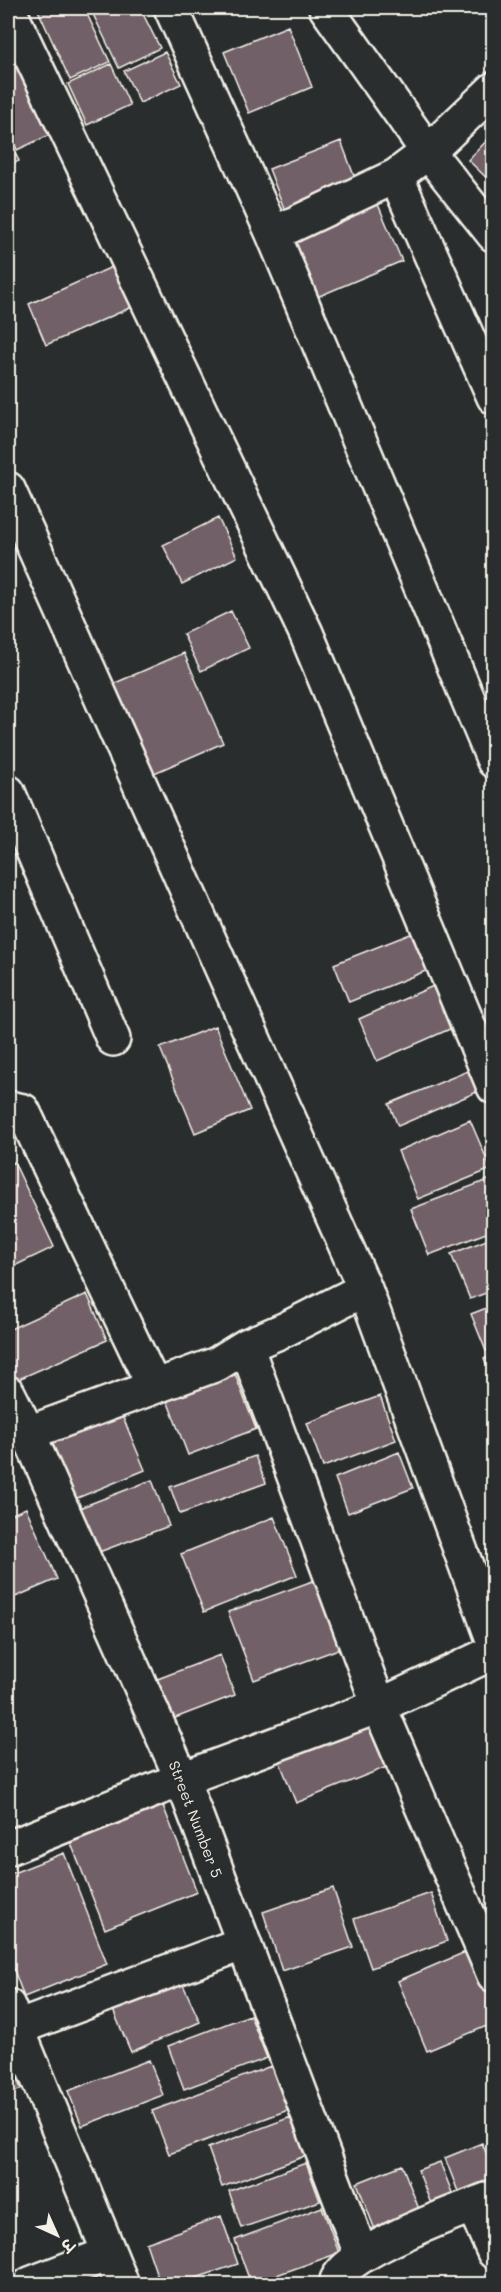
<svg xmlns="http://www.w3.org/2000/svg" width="501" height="2292" font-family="Mali,'Playpen Sans Deva',sans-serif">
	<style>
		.building { fill: #726067; stroke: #f4f1e8; stroke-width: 1.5 }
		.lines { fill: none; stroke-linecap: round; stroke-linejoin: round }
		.minor-casing { stroke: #f4f1e8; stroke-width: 38 }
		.minor { stroke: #2a2d2e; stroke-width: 33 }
		.labels { text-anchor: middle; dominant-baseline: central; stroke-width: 4.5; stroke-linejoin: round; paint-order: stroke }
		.street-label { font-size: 15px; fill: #f4f1e8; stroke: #2a2d2e }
	</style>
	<rect width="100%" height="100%" fill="#2a2d2e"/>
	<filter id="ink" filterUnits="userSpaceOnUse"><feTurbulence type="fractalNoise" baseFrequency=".0167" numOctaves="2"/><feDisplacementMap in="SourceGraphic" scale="12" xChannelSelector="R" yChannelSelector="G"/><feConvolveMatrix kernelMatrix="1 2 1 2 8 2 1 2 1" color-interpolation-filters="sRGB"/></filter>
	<g filter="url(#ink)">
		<path class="building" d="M37,8H84L110,62L70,80Z
			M90,8H140L160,48L119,68Z
			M288,26L312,87L249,113L224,52Z
			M8,36L58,131L17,150L8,128Z
			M165,52L181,84L140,103L124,71Z
			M111,64L130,105L87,125L68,84Z
			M494,133V185L468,160Z
			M8,139L19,161L8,166Z
			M341,141L359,189L287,216L269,169Z
			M377,202L402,261L310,300L285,241Z
			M114,266L132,307L46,345L29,304Z
			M218,518L237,557L182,584L163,545Z
			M231,611L249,648L201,671L183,634Z
			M184,653L223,743L152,774L113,684Z
			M418,931L433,968L349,1002L334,964Z
			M440,983L459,1025L377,1061L359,1019Z
			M215,1026L250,1110L195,1133L160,1048Z
			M470,1070L479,1091L398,1126L389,1104Z
			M470,1120L491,1169L418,1199L398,1151Z
			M14,1162L54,1247L8,1269V1165Z
			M493,1178L494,1230L429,1255L411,1209Z
			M494,1237V1290L470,1299L451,1254Z
			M87,1294L107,1340L12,1382L8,1371V1330Z
			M494,1305V1348L486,1351L471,1314Z
			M494,1355V1384L484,1359Z
			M233,1369L256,1429L188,1455L165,1395Z
			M380,1396L396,1440L323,1467L307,1423Z
			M119,1408L145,1470L75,1499L50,1437Z
			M399,1452L413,1488L348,1513L335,1478Z
			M255,1456L266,1483L180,1514L170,1487Z
			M152,1480L169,1526L91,1555L74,1510Z
			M26,1508L57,1579L8,1600V1516Z
			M274,1517L297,1575L204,1612L181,1554Z
			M318,1579L344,1647L254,1680L228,1612Z
			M220,1655L235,1695L170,1720L155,1680Z
			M370,1718L389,1766L296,1803L277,1755Z
			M162,1803L197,1892L105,1929L70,1841Z
			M64,1853L107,1964L24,1997L8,1954V1875Z
			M333,1888L353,1947L282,1971L263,1912Z
			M431,1893L447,1941L371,1968L354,1919Z
			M470,1950L494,2007V2023L427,2051L398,1981Z
			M180,1978L200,2022L131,2052L112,2008Z
			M250,2015L267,2058L184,2089L168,2046Z
			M8,2056L21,2089L8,2095Z
			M149,2060L163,2095L82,2126L68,2091Z
			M271,2066L288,2110L169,2154L152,2111Z
			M291,2117L305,2156L222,2187L208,2148Z
			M482,2143L494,2171V2181L459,2194L445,2158Z
			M440,2162L458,2208L436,2217L418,2170Z
			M306,2163L320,2201L241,2228L229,2191Z
			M402,2165L422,2217L377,2235L357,2183Z
			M322,2207L339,2253L251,2284L235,2240Z
			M221,2216L238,2264L178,2284H160L146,2243Z"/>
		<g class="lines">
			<g class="minor-casing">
				<path id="minor" d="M8,8L306,633L494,1087
					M171,8L273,234L494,761
					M326,8L428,152L494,235
					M396,176L494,397
					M273,234L396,176L428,152L494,89
					M8,489L365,1289L494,1642
					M8,792L113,1039
					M8,1108L23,1111L154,1387
					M246,1346L379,1706L494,1975
					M8,1393L28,1433L182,1779L361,2254
					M28,1433L217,1364L246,1346L286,1329L365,1289
					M8,1848L182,1779L379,1706L494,1652
					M8,2006L122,2284
					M17,2028L244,1943
					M473,2205L494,2252
					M30,2284L108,2254
					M339,2284L337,2280C350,2249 459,2211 494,2197"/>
			</g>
			<use href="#minor" class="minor"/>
		</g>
	</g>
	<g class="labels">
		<g class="street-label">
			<text transform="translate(196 1819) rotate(69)">Street Number 5</text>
		</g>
	</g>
	<rect width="501" height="2292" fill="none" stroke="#2a2d2e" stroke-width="30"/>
	<rect x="15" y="15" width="471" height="2262" fill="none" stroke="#f4f1e8" stroke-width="2" filter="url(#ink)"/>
	<g transform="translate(57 2235) rotate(135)" stroke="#2a2d2e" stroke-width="4.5" paint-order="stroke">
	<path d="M0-4.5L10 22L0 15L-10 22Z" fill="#f4f1e8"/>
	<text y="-9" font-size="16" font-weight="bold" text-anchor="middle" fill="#f4f1e8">उ</text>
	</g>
</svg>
